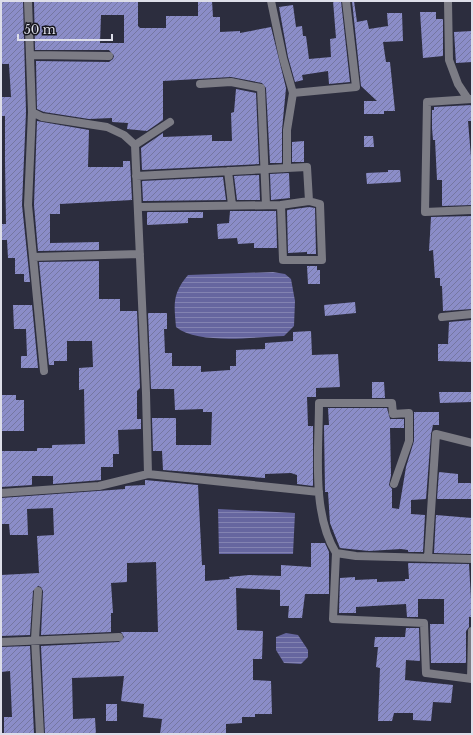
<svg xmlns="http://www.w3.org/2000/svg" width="473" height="735" font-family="'Libre Baskerville',serif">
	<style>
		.water { fill: url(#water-rules) }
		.building { fill: url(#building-hatch); fill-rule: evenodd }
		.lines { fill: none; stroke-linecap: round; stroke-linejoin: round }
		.street { stroke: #7c7c85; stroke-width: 8 }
	</style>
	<defs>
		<pattern id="water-rules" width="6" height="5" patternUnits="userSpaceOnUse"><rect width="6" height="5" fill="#66669f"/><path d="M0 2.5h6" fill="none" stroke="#8383b1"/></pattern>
		<pattern id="building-hatch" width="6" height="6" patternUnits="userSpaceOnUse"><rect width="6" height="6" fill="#8b8dc8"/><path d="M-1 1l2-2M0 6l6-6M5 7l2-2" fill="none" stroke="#7577a1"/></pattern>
	</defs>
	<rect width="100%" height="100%" fill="#2c2d3e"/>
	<path class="water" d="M273,272L285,274L291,279L295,301L294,326L284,336C255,337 198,345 176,327C174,304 172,294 188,275Z
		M218,509L295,513L293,554H219Z
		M286,633L298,635L308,650V657L301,664L284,663L276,650V637Z"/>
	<path class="building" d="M1,1H23L26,112L22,205L30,282H24V274H15V258H8L7,240H2V224H6L5,161V116H1V97H11L9,64H1Z
		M34,1H138V26L140,28H166V16H198V1H212L213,17H220V32L240,31V33L271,27L286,88L282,130V163H270L266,88L262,83L231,77L163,81V120L147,131L127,129L128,123L112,122V118L89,119L44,112L37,109L36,61L109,62L113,59L114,56L109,50H35ZM101,15H124V43H100Z
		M333,1H341L350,82L329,84L328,71L302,75L303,80L295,82L288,57L279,7L293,5L296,27L302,26L303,36H306L309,59L331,57L330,39L336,38Z
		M352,1H354L357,22L367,20L369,29L388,26L387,13H402L403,41L383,42L386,62H390L395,111H384V114H364V101H377L361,86Z
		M420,12H436V19H443V56L423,58Z
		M472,31V62L456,63L454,32Z
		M236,89L256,93L259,164L142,170L141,148L163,133V137L212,135V141H232L231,113L234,112Z
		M472,105V121H468L472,169V205L442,206V180H437L435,140H433L432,128V110H434V107Z
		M37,121L89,130L88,167H123V161H130L132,200L60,204V214H50V243L99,242V250L38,251L34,205Z
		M364,136H373L374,147H364Z
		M304,141V162H292V142Z
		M388,170H400L401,182L367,184L366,173L388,172Z
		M289,173L290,198L271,200L270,174Z
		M259,175L260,200H237L234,176Z
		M223,177L226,200L143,201L142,181Z
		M309,207L315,208L316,254H307V252L288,253L287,210Z
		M230,211H276L277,248H254V243L238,244L237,238L218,239L217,224L229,223Z
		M147,212H203V218H188V223L147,225Z
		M472,216V309L443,311L442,286H440V278H435L433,250L429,251L431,217Z
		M99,261V299H120V311H137L140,388L137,391V419H141V429L118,430L119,454H113V467H101V480L53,484V476H32V485L1,487V451H37V448H52V445L85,444L84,389L79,390V368L93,367L92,341H67V361H54V365H49L39,262Z
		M307,266H317V270H320V284H308Z
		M355,302L356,313L325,316L324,305Z
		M13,305H32L38,368H21V356H27L26,329H14Z
		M148,313H167V329H164L165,353H172V366H201V372L230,370V366H236V350L265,349V343L293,341V332L311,331L312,355L338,354L340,387L316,388V397H307L308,426H313V486L297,484V475L291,473L265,474V478L163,470L162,451H153L152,418H176V445H211L212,412H203V409L175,410L174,389H151Z
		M472,320V362L438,361V344H448L449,322Z
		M372,382H384L385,398H372Z
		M439,392H472V402L440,403Z
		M1,395H16V400H24V431H1Z
		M328,408H387L390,419H404V428H390L391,475L389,485L392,489V508L399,509L406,467L414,441V412H439V425H433L431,434L426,499L411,500V514L425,515L423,552H408V550L401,549L369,551L340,548L330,523L328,492H325L324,425H329Z
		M439,472L458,474V483H472V499H437Z
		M145,480L198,485L202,565H205V581L230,579L229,577L249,575L281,576V565L311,567V543H325L329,552V594H305L302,618H288L289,606H280V590L236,588L237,630L263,631L262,659H253V680L271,681L272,714H255V717H242V723L226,724V734H160L162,719L143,717L144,704L121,701L124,676L72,678L73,719L95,718L96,734H45L41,646L119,642L124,637L121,632H158L156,562L127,563V582L111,583L113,613H111V632L41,635L43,591L41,587L38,586L33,591L30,635L1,636V575L39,573L37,536L54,535L53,508L27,509L28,535H10L9,524H1V498L125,489V486L145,485Z
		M436,515L472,518V554L434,553Z
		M408,563L469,564L472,617H469V627L466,631V663H431L430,624H444V599H418V617H407L406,604L356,607V613H339L340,578L355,577V580L377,579V582L405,581V579H409Z
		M406,628H419L420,661L406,660L405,680L453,685L451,703L433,702L431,721L413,720V713H394L392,721H378L380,668L376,667L378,647H374L375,637H405Z
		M30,646L34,734H4V717H12L10,671L1,672V647Z
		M106,704H117V721H106Z"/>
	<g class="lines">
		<path class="street" d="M28,1L32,112L42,117L107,127L124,135L135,145L146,393L148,474
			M448,1L449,60L458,84L468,99
			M31,55L109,56
			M200,84L231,82L261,88L266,205
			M293,93L356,87L346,1
			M472,99L427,102L425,212L472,210
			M32,112L28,205L44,371
			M135,145L170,122
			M228,171L232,205
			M136,176L287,168V130L293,93L283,58L271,1
			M281,205L309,201
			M138,207L281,205L283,260H322L320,204L309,201L307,167L287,168
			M33,257L140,254
			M442,317L472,314
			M394,484L409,441V413L393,414L392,403H319C319,449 311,513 336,553L356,556L472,559
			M1,493L99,486L148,474L319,492
			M336,553L333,619L424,623L426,673L472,679
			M428,558L436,434L472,443
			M38,591L35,639L40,734
			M1,642L119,637
			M471,679L472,631"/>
	</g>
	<rect width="473" height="735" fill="none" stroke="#dddee9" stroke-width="4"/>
	<path d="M18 34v6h94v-6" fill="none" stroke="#dddee9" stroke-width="2"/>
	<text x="24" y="34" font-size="12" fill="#dddee9" stroke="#16161e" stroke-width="3" paint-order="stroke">50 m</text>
</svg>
